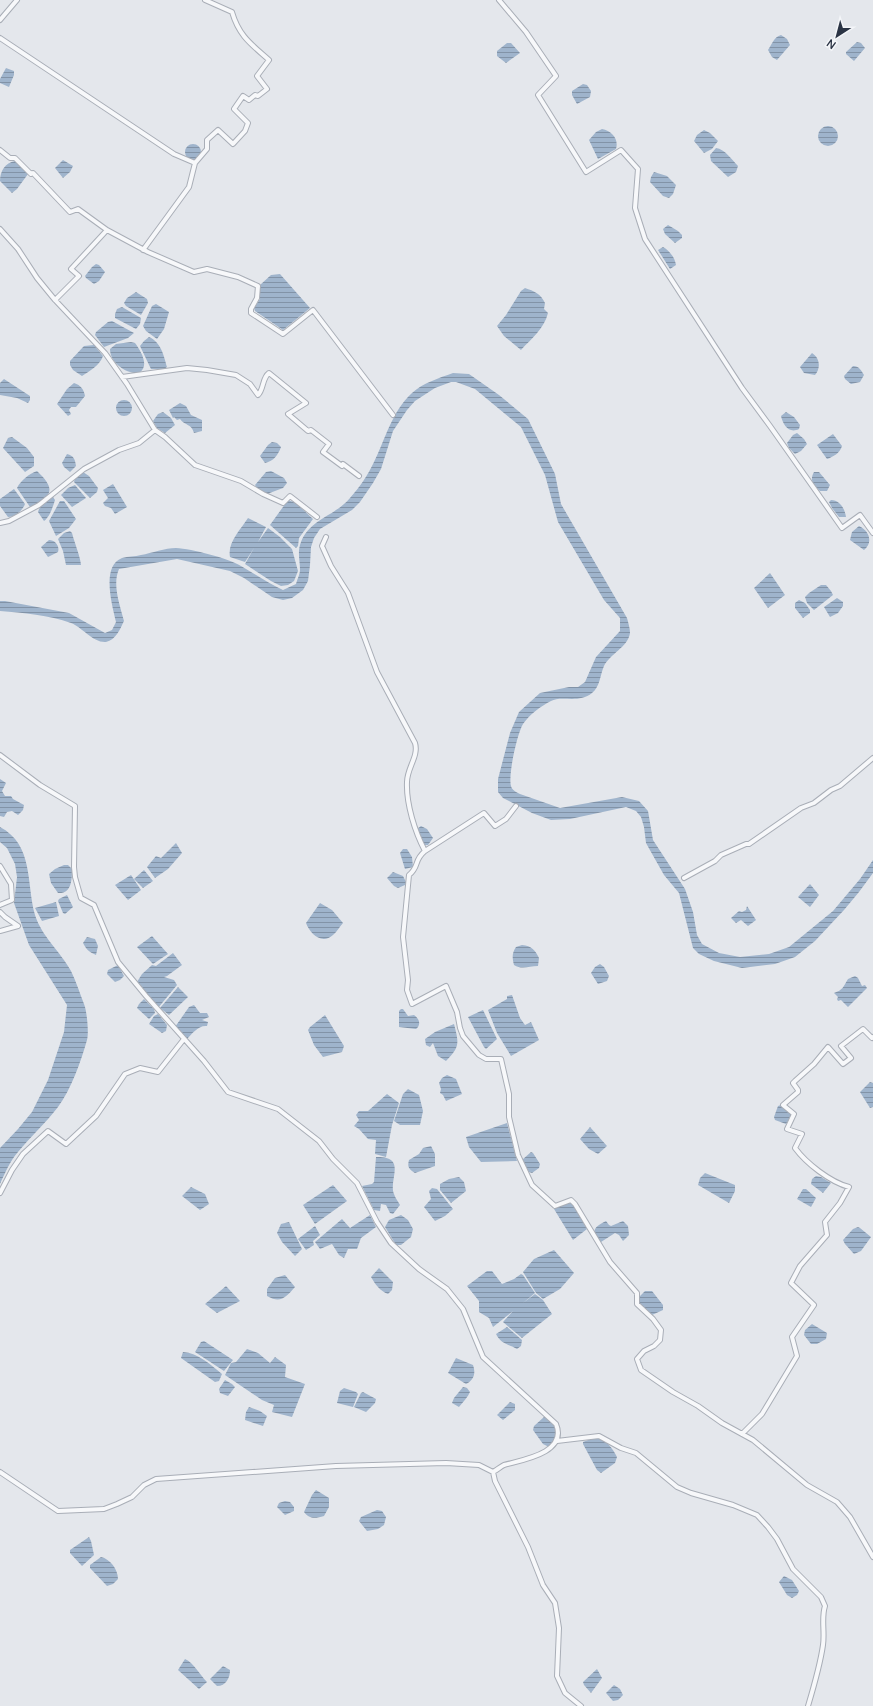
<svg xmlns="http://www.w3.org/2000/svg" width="873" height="1706" font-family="Manrope,sans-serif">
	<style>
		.water { fill: url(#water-rules) }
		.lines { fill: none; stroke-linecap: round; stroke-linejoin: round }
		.minor-casing { stroke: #a9aeb7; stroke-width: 6 }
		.minor { stroke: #f7f8fa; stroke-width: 4 }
	</style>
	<defs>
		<pattern id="water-rules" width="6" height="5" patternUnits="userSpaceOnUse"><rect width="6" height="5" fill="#9fb4cc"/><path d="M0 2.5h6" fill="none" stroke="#8293a7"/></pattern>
	</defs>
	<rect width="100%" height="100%" fill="#e4e7ec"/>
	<path class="water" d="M781,35L787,39L790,45L777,60L772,57L768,50C772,44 774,37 781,35Z
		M857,42L861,43L865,48L854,61L846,54V52Z
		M507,43H511L520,53L506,63L497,56V51Z
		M6,68L14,71V75L9,87L0,83V79Z
		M583,84L587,85L591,91L590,97L577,104L572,95V91Z
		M818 136a10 10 0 1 1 20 0a10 10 0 1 1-20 0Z
		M602,129C612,131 619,139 616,149L598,159L589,140L596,132Z
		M704,130L710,133L718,141L712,149L704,153L694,141L697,135Z
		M185 152a8 8 0 1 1 16 0a8 8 0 1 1-16 0Z
		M716,148C725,149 732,160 738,166L736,172L728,177L711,161L710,155Z
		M63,160L73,166L70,172L63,178L55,168Z
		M15,161L28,174L17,189L12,193L0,181C0,171 5,163 15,161Z
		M654,172L667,176L676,185L673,194L669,198L663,196L650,182L651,177Z
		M668,225L678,231L682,235V238L675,243L665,234L663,229Z
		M663,247C670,251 675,258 676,265L670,269L658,250Z
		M96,264L99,265L105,272L99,281L94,284L86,278L85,276L92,267Z
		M280,274L310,308L283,330L255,311L254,308L260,299V285L271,275Z
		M525,288C534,291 541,294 545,303L544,309L548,313C544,329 532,338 521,350L504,336L497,326L506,315L521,291Z
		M136,292L147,299L148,303L141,315L126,306L124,303L127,298Z
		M156,304L169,312L164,329L157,339L146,331L143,326L152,306Z
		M122,307L141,318L140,324L136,329L115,318V314L117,309Z
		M112,321L134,333L128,338L104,347L95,335L96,332L108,322Z
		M149,337C161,342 164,356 167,367L164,369H151L150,367L140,346L144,341Z
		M131,342L135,343C141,351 150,366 139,373C126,374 110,363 110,349L116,344Z
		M94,345L103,356C100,365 90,371 82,376L73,370L70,365V361L84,346Z
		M812,353C820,358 821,368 815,375L804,373L800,367Z
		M853,366C859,366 861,370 864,375L860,382L851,384L845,379L844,376Z
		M453,373L469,374L499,395L528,419L555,474L561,504L627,618C628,622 630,628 630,633C628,647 610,654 604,666C600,675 600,687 592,693C579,704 561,695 551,701C541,706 529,715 523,724C517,734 508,775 511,786C512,790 516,792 520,794L560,808L622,797L639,801L648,811L653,840L685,889L693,912L697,935L702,944L719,953L740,957L769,954L789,947L833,911L860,879L873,860V873L859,892L844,910L815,941L795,957L775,964L742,968L714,961L699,954L693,948L679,893L664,875L651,852L646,843L644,827L641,817L636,811L626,807L570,819L551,820L532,813L503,798L498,792V779L510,733L519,712L540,693L569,687H578L585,682L596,657L620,631V618L604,600L558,522L545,475L521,427L475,389L456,382H451L435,388L415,401L407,410L393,431L381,469L373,483L360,502L352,510L320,529L314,538L311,547L310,565L308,581L303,590L292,598L283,600L272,597L244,578L230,571L177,559L119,569C112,585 120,605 124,621C120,629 116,640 106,642C93,643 82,627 71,623C49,615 23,613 0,611V601H5L69,613L105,633L112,630L116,622C112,605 101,566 122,558C128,556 135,557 141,555C152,553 165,548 176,548C192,549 228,558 241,566C255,574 268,583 283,590L296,584C297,580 300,574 300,570C300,560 297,552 301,542C310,519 335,516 350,498C359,488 368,475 374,462C385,440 392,411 412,393C423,383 439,378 453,373Z
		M4,379L30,396V400L28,403L17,398L0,395V383Z
		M74,383C81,385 84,390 85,396L76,407H71L69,410L71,414L68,416L57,404L67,389Z
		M116 408a8 8 0 1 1 16 0a8 8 0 1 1-16 0Z
		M180,403L186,406L191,415L202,420V431L194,433C191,423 185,426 180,419L177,420L174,417L173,418L169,410Z
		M163,412L171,418L175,425L165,433L157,428L153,421L158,414Z
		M786,412L794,417L800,425L799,429C789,434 783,425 781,416Z
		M797,433L804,439L807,444L801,451L795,454L789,448L787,443L793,435Z
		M833,434L842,446C840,453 833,457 827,459L817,445Z
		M12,437L27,448L34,457V466L25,472L3,448L8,438Z
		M272,442L277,443L281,447C278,455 274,461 265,463L260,456L268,445Z
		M67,454C74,456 75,459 76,466L70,472L64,467L62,463Z
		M37,471C56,489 53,496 30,507L17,488C21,480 29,474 37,471Z
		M271,471L284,478L287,483L283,488L267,494L257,488L255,485L266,472Z
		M83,472L89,476L98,488L97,492L90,498L74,482L75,478Z
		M814,472H819L830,485L827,491H820C814,485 809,481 814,472Z
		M113,484L127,507L115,514L111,508L105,506L103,503L108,498L103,490Z
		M75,485L86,498L72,507L61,495L68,488Z
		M14,489L25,504C23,510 15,517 8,517L0,506V499Z
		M53,497L55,500C53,506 50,517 44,521L38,512C41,503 45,501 53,497Z
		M288,500L296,503L313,519L299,538L298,546L296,548L270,525Z
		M831,500C840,500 845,509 846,517H839L832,508L829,502Z
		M60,501H64L76,519L69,528L56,536L49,521Z
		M248,518L266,527L258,542L268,528L280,537L292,549L298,571L294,581L288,585L281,586L271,581L245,564L254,548L245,562L230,557C227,543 241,529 248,518Z
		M859,526C870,531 873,543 864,550L850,540L852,532Z
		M70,531L72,533C74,541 81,559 81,565H66L63,551L58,539L64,533Z
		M49,540C55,540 60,546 58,552L48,557L41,547Z
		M770,573L785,595L768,608L754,588Z
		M821,585H826L831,591L833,595L814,610L807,603L805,597L809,593Z
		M837,598L843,602V606L838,613L830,617L824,607Z
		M799,600L805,603L810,610V613L803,618L795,608V603Z
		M0,779L6,783L2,791L5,796H11L13,799L24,805L23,810L18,815L12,811L7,812L4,817L0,816Z
		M421,826L427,829L433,838L428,845H424L417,829Z
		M0,827C34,845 26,883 35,915C42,937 60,951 71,971C76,981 80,994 84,1004C87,1011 89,1034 87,1040C81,1061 71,1090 58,1107C46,1123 31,1136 18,1152C10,1161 5,1173 0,1184V1148L18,1129L32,1112L48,1080L64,1032L67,1005L29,945L14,903L17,877L15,864L7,848L0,842Z
		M176,843L182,853L168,869L155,878L147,867L156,856L161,858Z
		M403,849H407L412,857L413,867L405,869L400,853Z
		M64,865H68L72,869C72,879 72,894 58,893L51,883L49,874L55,869Z
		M144,870L153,881L143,888L134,879Z
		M393,872L403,876L406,882L405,885L398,888L394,886L387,878Z
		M131,875L141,890L128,900L115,885Z
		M810,884L819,895L810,907L798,897Z
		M67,895L73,907L65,914L63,913L58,901L59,899Z
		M56,902L59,916L42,921L35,908Z
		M320,903L332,910L343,923C340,926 337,932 333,935C322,945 310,934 306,923Z
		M747,906L756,920L748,926L741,920L736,923L731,918L739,911L742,912L746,910Z
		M152,936L168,954L153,964L137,947Z
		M87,937L95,939L98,946L96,955C89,952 86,949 83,943Z
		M522,945C532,946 535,950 539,958L538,966C529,966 522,970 514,965C512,957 512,953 516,947Z
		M173,953L182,965L167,976L164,977L174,980L177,985L158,1008L137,982L142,974L152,965L156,966Z
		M600,964L604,967L609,976L607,981L598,984L591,973L595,967Z
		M118,965L124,976L120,980L115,982L107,974L108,970Z
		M855,976L858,978L862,986L865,985L867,988L848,1007L841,1000L838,1001L837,999L838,997L834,993C843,990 843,987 848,979Z
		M178,987L188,997L169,1015L160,1008Z
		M512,995L520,1018L525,1025L531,1022L539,1040L511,1056L497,1033L488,1010L507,999V996Z
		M144,999L154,1009L155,1013L149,1019L137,1008L139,1004Z
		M194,1005L200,1013H207L209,1017L202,1020L208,1022L207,1026C198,1025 192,1034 186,1040L175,1027L189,1007Z
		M401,1009H403L408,1016L414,1015C420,1019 421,1025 416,1029L399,1027V1011Z
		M483,1010L497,1039L486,1049L484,1047L468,1017Z
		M158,1014L167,1025L166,1031L162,1033L149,1024L154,1016Z
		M325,1015L344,1046L342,1052L323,1057L314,1045L308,1030L310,1027Z
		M454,1024C459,1043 460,1047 446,1061L438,1056L433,1043L430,1047L426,1045L425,1039L435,1032Z
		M447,1075L456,1079L462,1094L446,1101L443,1095L440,1093L441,1089L439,1083L442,1078Z
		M870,1082L873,1083V1107L870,1108L860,1092Z
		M408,1089L419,1095L423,1111L420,1125H400L394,1121L403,1094Z
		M387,1094L399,1103L392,1125L386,1157L375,1154L376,1140L368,1139L359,1129L354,1126L359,1120L356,1115L359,1111H368Z
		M781,1105L792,1114L786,1124L775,1120L774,1117L778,1106Z
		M507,1123L517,1161L481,1162L469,1147L466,1137Z
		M590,1127L607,1146L598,1154L589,1149L580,1139Z
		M431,1146L435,1154V1166L415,1173C409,1169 407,1167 409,1160L419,1154L423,1148Z
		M531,1152L533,1153L540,1164L539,1168L532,1173L529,1172L522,1160Z
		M376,1157C408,1156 388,1180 394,1194C395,1198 398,1201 400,1205L393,1214L390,1213L386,1205L381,1204L380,1211L374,1210L362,1186L372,1184L374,1182Z
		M705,1173L735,1185V1191L729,1203L698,1185L700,1178Z
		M816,1176L821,1177L831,1183L823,1193L811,1184L812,1179Z
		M459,1177L464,1182L466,1191L451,1203L440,1190V1184L449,1179Z
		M333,1185L347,1201L315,1224L303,1205Z
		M191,1187L205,1194L209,1204L200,1210L182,1196Z
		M432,1188L437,1189L453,1209L445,1216L435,1221L424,1207L431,1199L429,1191Z
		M803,1189H806L816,1198L811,1207L797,1199Z
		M566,1203H572L587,1229L573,1240L554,1209L557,1205Z
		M370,1215L376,1227L361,1238L357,1249H348L344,1258L339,1255L332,1244L320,1249L315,1242L342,1219L350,1228Z
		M401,1215L408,1220L413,1229L411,1237L401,1245H396L385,1227L389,1220Z
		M606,1221L609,1225L611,1226L623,1221L628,1226L629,1235L623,1241L619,1235L615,1233L601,1242C589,1232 595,1226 606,1221Z
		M289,1222L302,1249L295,1256L282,1242L277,1233L281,1224Z
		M315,1226L320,1235L313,1241L314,1245L306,1250L298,1239Z
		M858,1227L860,1228L871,1237L861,1251L854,1254L845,1244L843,1240L853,1229Z
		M554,1250L574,1273L560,1289L543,1299L536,1293L523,1272L534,1259Z
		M379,1268L393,1282L392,1290L388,1294C380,1291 375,1284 371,1277Z
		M487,1271H492L502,1284L514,1279L521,1274L523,1275L535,1293L523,1303L535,1294L543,1300L552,1314L522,1338L503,1322L513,1311L493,1327L489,1318L479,1312V1301L467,1286Z
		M285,1275L295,1287C286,1297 281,1304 267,1296V1289L275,1278Z
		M226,1286L240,1301L217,1313L205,1304Z
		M645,1291H652L663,1305V1310L652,1315L640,1304V1296Z
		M812,1324L827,1333L826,1339L817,1344H811L804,1335L805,1330Z
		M507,1327L522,1340L521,1346L517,1349C508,1344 501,1344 496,1334Z
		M204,1341L233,1360L224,1371L195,1352L201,1342Z
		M247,1349L258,1353L270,1363L275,1357L286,1365L285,1377L305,1384L292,1417L272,1412L274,1405L262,1400L225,1375L231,1363L236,1362Z
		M183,1352C198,1353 211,1365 222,1374L219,1381L215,1382L181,1358Z
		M456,1358L473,1365C476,1373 474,1380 466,1384L448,1373Z
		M225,1380L232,1384L235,1387L228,1396L220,1393L219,1389Z
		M463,1387L467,1388L470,1392C468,1397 463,1402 459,1407L452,1403L454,1398Z
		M344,1388L356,1392L358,1394L353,1407L337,1403L340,1391Z
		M363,1392L376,1399L375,1403L366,1412L354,1407L361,1393Z
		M510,1402L515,1404V1410L503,1420L497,1415Z
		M249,1407L260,1411L267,1416L263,1426L245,1420L246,1412Z
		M544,1417L547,1418L557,1429L556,1440L549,1447L543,1444L533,1430L534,1426Z
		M596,1437C606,1439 613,1449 617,1457L615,1463L601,1473L597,1470L583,1444V1442Z
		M316,1490L329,1498V1507L324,1516C316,1518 310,1520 304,1512L312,1495Z
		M285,1501L290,1502L294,1507V1511L285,1515L277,1507L279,1503Z
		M377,1510L382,1511L386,1517L384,1525L378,1529L367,1531L359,1521L361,1517Z
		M89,1537L91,1541L94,1555L82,1566L70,1553V1550Z
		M101,1557C110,1559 118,1569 118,1579L113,1584L107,1586L90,1568V1565Z
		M784,1576L792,1580L799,1591L797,1595L792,1598L787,1595L779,1582Z
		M185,1659C194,1663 200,1675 207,1682L199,1689L178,1670Z
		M223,1666L230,1670C230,1678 226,1686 217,1686L210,1679Z
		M597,1669L602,1678L591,1693L584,1685L583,1682Z
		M614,1685L620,1689L623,1695L618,1700L613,1701L606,1693Z"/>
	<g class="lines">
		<g class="minor-casing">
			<path id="minor" d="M499,0L526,32L556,76L538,95L586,172L621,150L638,169L635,208L645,239L742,388L770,426L842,528L860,515L873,533
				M0,20L17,0
				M0,38L174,154L195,163
				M0,150L10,158H15L31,174L33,173L70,212L78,209L107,230
				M0,229L18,249L37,278L55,300L105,353L127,384L155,430L139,443L119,450L84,469L39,505L9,521L0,523
				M143,250L189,187L195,163L207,149V140L218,130L233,144L245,131L248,123L234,109L243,96L249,100L255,95L258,96L267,89L257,76L269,60C251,44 239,36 232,12L205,0
				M55,300L79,276L71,269L107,230L148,252L194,272L207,269L238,277L258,286L257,298L251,309V313L283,334L313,310L393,415
				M122,377L187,368L207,370L236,375L250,384L258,395C264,389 262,378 269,373L306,403L288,414L308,431L311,430L329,444L323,452L342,466L343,464L359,476
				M155,430L165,437L195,465L241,481L263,494L283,503L290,496L317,517
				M326,537L322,546L331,566L348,593L377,672L415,743C419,756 407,768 407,782C406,804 415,832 425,851C413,861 420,866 409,875L403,937L408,980L407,990L412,1004L446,986L457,1012L460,1028L463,1036L479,1055L486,1059H501L509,1094V1117L518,1155L532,1185L555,1206L571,1200L575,1204L610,1262L637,1293V1304L653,1319L661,1330L660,1340L654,1346L644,1351L637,1359L641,1370L673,1392L698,1406L722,1423L753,1440L807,1485L837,1502L850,1517L873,1557
				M0,755L40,785L75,806L74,867L75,877L81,898L94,905L118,962L146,996L204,1061L228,1092L278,1109L319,1141L333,1159L357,1183L377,1222L391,1243L419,1269L447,1289L463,1309L483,1357L556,1424C568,1453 522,1460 504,1465C500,1467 497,1470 493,1472
				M425,851L484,813L495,826L506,819L516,806
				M0,866L11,884L12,900L0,905
				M684,878L715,861L721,855L746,844H749L801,808L814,803L831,790L840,786L873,758
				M0,912L5,917L18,926
				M0,931L18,926
				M0,1193L12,1170L23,1154L48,1131L66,1144L96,1116L125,1074L140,1068L158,1072L184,1039
				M742,1434L762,1414L797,1356L792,1337L814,1305L791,1283L800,1266L827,1235L825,1222L840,1203L849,1187C830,1182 806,1163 795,1148L802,1134L787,1129L794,1114L783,1105L798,1092V1090L793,1083L795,1081L814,1064L828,1047L843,1064L851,1058L841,1046L863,1029L872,1038L873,1037
				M557,1441L599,1436L621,1448L636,1453L677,1487L691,1493L733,1505L757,1515L768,1527L777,1539L793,1569L821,1597L825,1606C821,1618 825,1632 823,1645C820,1666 814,1686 808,1706
				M0,1472L58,1511L104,1509L117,1504L132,1497L144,1485L156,1479L336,1466L446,1463L479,1465L493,1472L495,1481L528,1547L543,1585L555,1603L559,1628L557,1676L565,1693L581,1706"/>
		</g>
		<use href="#minor" class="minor"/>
	</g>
	<g transform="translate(837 36) rotate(216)" stroke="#f4f6f9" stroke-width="3" paint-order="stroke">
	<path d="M0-3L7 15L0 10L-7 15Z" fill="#2b3445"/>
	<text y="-6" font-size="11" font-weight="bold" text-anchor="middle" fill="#2b3445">N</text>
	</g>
</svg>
